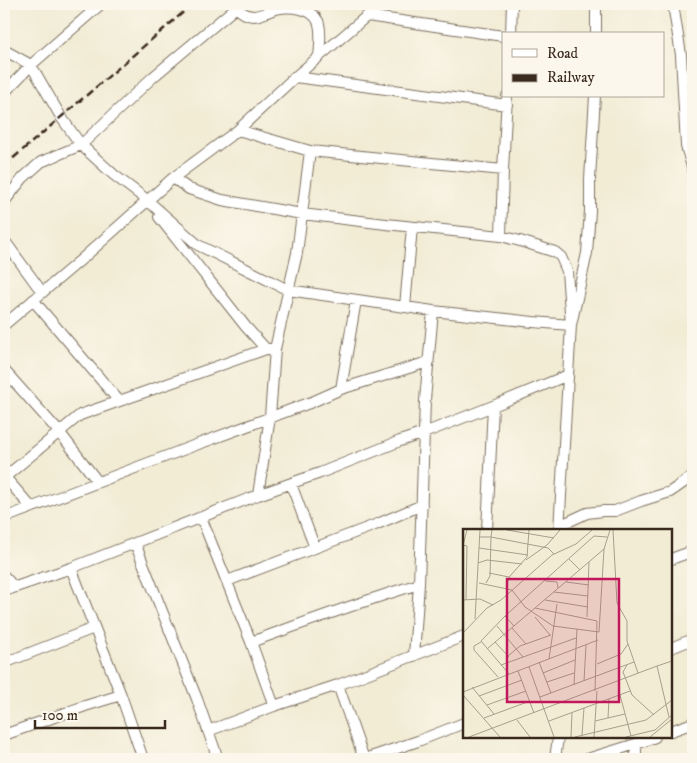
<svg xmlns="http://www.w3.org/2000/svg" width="697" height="763" font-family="'IM FELL DW Pica',serif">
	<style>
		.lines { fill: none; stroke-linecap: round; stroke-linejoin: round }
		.street-casing { stroke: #7b6e5e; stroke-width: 12 }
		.street { stroke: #fff; stroke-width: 10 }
		.rail { stroke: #3b2a1e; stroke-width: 2.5; stroke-dasharray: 8 4; stroke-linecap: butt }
		.inset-road { fill: none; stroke: #a99e8c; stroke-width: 1 }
		.view { fill: #c2185b; fill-opacity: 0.15; stroke: #c2185b; stroke-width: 2.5 }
		.inset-edge { fill: none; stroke: #3b2a1e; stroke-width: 2.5 }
	</style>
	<rect width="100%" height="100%" fill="#fbf7ec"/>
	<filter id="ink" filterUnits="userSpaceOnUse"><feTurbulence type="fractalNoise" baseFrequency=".02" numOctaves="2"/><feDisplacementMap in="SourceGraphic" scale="10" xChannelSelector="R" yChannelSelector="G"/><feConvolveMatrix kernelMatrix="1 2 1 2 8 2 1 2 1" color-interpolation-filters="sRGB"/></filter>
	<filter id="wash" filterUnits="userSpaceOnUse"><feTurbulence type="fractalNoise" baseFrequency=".0096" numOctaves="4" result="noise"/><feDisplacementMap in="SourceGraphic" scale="20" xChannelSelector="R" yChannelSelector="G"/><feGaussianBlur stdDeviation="1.12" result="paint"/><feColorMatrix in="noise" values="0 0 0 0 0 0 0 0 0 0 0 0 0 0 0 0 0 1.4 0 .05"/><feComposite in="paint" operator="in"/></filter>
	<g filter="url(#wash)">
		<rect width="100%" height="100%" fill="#f2ecd5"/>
	</g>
	<g filter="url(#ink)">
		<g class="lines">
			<g class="street-casing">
				<path id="street" d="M673,4L681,55L686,146L693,170
					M236,7C241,12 246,16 253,16C261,16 268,11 276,9C289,6 311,7 318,21C322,30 320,47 319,57
					M4,8L5,4
					M367,16L503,36
					M511,34L512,4
					M596,34V4
					M4,50L31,65L61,117L81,145L114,175L147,200L198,245L288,290L433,311L533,322L571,325L587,253L590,211V179L595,96
					M295,77L507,105
					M4,93L31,65L101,4
					M238,130L310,151L503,170
					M173,178L189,189L222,200L302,214L386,224L501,236L520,241L555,252L561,257L567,271L571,325L559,530
					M4,202L23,178L41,162L81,145L153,77L240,4
					M159,217L246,327L266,349
					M501,236L503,170L507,96
					M4,240L42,292
					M33,300L119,401
					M405,307L412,227
					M4,325L83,258L173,178L238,130L295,77L381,4
					M4,370L60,433L98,482
					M341,389L356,300
					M4,476L31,507
					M5,477L80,415L266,349H275
					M291,484L315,548
					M258,495L270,417L275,349L297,253L310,151
					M201,517L251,642L274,706
					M4,518L193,446L312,402L341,389L428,362
					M559,526L587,513L603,511H615L641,501L670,492L693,476
					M487,530L493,406
					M135,543L197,699L218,759
					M671,559L693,551
					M71,568L121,695L143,759
					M4,576L14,587
					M227,581L375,525L422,505
					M4,591L71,568L258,495L320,473L400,441L424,433L493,406L568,375
					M251,642C306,622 362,601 419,584
					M671,648L693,639
					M414,656L419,584L425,400L433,311
					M4,663L94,628
					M338,685L364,759
					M208,731L274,706L338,685L464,636
					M671,731L693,723
					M4,735L85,706L121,695
					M636,744V759
					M365,759L418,741L464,723
					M555,759L558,737
					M587,759L636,744L655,737"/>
			</g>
			<use href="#street" class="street"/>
			<path class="rail" d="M4,166L193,4"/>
		</g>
	</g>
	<g transform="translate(463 529)">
		<rect width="209" height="209" fill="#f2ecd5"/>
		<path class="inset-road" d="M29,1L28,8L85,19L91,25M44,1L91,9M150,1L154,74L164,92V112L175,144M16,8H28L27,47L23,54M0,16L4,17L3,71M0,16L4,1M16,19L65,26M106,30L117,41M63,31L84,16L97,1M15,34L24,31L59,35M26,44L46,48M82,52L94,53L95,59M103,53L126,56M16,54L49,61L62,78L90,97L136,103L141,20L147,1M43,57L47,47L64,28L66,1M91,63L125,67M0,71L17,70L30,76M82,71L125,78M72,79L134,92L132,162M42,87L131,7L144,8M72,88L87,106M124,88L126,33M12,90L17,1M34,97L60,128M49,99L63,115M0,104L24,79L38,71L89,26L113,15L129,1M18,113L11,117V121L35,148M32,113L46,128M24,120L141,20M45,127L57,117L88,106M86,130L94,75M76,133L88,164M134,135L158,125L165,115M38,136L113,109M164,136L160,143L169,166L191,186M194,137L209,132M66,138L91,208M55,142L71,184M80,144L112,131M46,145L18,112L42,87L51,97M121,152L123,116M84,153L111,144M111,156L114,100M9,158L31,185M0,163L135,111M0,166L37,208M157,166L168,207M16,167L59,151M77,168L171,133M24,176L63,162M21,189L67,172M145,189L146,170M54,191L67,208M86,192L167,162M132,192L162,185M119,206L121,179M6,208L194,137L206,188M108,208L109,184M112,208L183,191L209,171M131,208L134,162M163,208L192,201L209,186M187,208L209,190"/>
		<path class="view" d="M44,50H156V173H44Z"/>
		<rect width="209" height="209" class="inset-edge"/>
	</g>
	<rect width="697" height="763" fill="none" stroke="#fbf7ec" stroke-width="20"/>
	<rect x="502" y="32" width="162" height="65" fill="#fbf7ec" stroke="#aea59a"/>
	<rect x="512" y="49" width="25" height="8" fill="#ffffff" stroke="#aea59a"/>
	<text x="547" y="58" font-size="15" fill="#3b2a1e">Road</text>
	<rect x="512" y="74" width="25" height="8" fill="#3b2a1e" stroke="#aea59a"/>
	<text x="547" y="82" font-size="15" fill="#3b2a1e">Railway</text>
	<path d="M35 720v8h130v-8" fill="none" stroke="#3b2a1e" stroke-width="2.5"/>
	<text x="42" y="720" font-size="15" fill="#3b2a1e" stroke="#fbf7ec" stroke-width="4" paint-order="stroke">100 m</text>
</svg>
